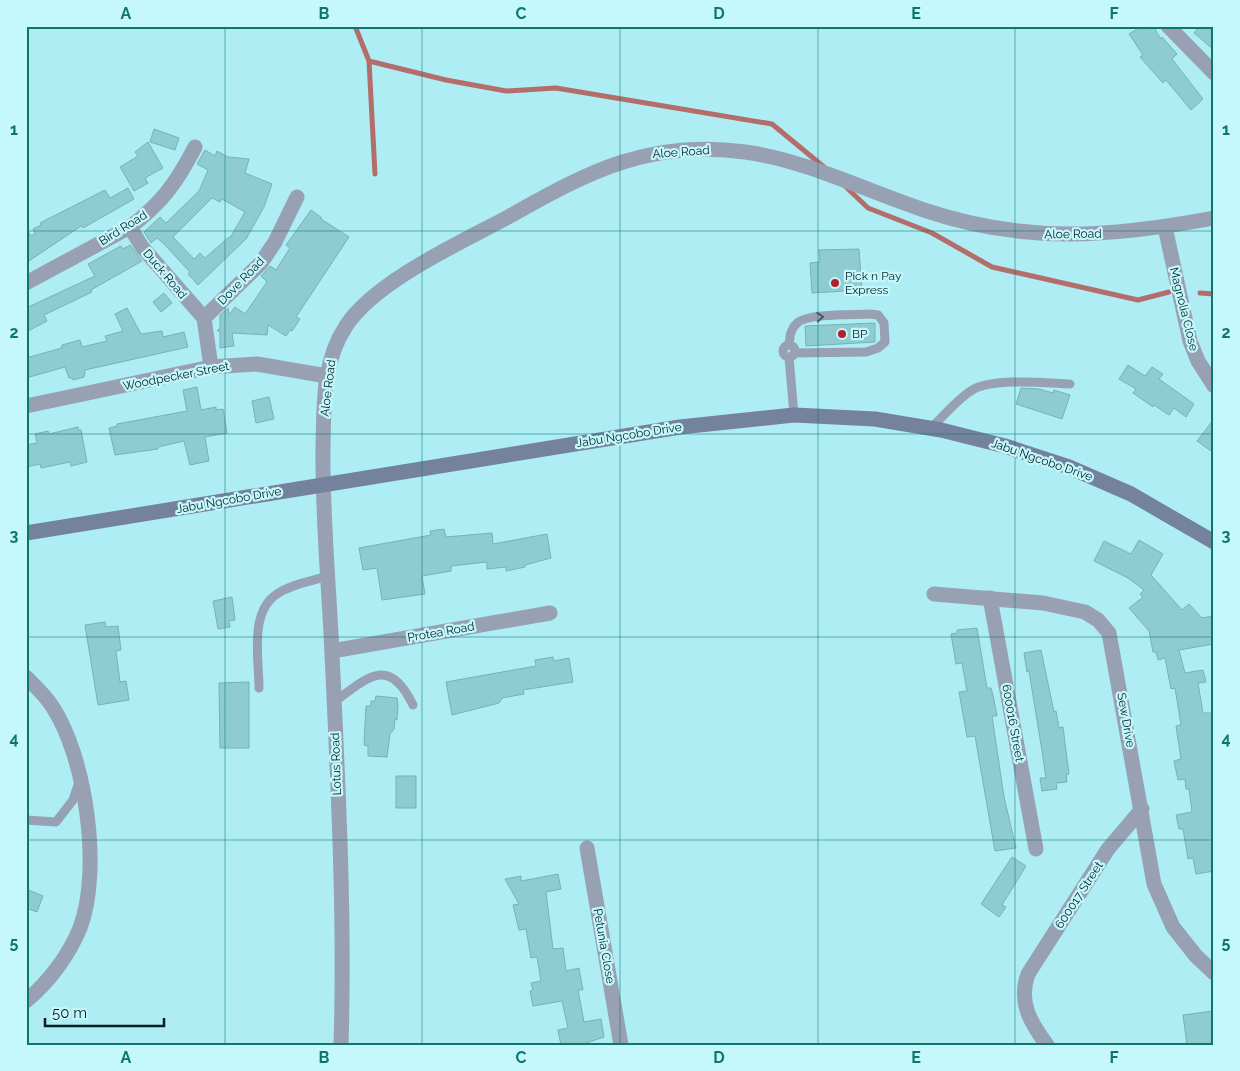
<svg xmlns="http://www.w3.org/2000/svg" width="1240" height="1071" font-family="Raleway,sans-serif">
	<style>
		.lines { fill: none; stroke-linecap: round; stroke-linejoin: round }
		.stream { stroke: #b36e6b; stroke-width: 5 }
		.building { fill: #8eccd2; stroke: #75b3b9; fill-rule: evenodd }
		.service { stroke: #97a1b3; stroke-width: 9 }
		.minor { stroke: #97a1b3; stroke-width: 15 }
		.secondary { stroke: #74829d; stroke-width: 15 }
		.oneway { stroke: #485b64 }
		.grid { fill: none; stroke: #0f766e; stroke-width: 1; stroke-opacity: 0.55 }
		.poi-dot { fill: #b1202b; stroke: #c5f8fc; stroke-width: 2 }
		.labels { text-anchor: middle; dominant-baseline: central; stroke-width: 4.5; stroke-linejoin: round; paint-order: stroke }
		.street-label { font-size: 12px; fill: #072124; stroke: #c5f8fc }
		.poi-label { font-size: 12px; fill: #072124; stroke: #c5f8fc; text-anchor: start }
		.neatline { fill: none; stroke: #0f766e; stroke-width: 2 }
		.grid-label { font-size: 16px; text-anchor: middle; font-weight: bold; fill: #0f766e }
	</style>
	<rect width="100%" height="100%" fill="#adedf3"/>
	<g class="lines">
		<path class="stream" d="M355,26L369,61L375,174
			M369,61L446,80L506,91L556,88L772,124L824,167
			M845,186L868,208L932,233L992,267L1138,300L1169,292
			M1200,293L1214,294"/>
	</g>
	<path class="building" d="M1142,26H1153L1161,39L1162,37L1177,54L1172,59L1203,99L1191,110L1166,80L1163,83L1140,57L1143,55L1129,34Z
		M1200,26H1214V50L1194,33Z
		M154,129L179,138L175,150L150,142Z
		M148,142L163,168L145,178L148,183L134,191L120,167L138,156L135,152Z
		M205,150L215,156L217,151L228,157L249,159L245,173L272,184L264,207L246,239L198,285L188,274L190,272L164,244L157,238L151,243L144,232L160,217L166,223L199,191L208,170L197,164ZM212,198L220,202L222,199L245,212L230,238L229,237L205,258L200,253L194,259L173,237Z
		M128,188L134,199L83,228L81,226L26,263V228L31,236L35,234L33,229L41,225L40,223L105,190L110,198Z
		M311,210L322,218L321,219L349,237L296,317L300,319L292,331L290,330L286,336L268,325L267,335L232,333L234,346L220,348V331H217L220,328V315L228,308L229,315L235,307L245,314L267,282L261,276L270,266L276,270L290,248L286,245Z
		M130,245L142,261L91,290L92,292L44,315L47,321L26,332V308L95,276L88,264L121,246L123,249Z
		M859,249L862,290L812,293L810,263L820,262L819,250Z
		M164,293L172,303L161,312L153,302Z
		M127,308L141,334L162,331L163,337L184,332L188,347L85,370L84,377L73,380L72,378H69L65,367L26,378V358L62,348V345L80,340L82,347L107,341L105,336L123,331L115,314Z
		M875,323V342L806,346L805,326Z
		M1128,365L1145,376L1152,367L1163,374L1159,379L1194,404L1186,417L1174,408L1169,415L1154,405L1153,407L1133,393L1136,389L1119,379Z
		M197,387L201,410L216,407V410L223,409L227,433L205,437L209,461L190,465L184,441L158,447V449L115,455L109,428L117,426V424L187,411L183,390Z
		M1021,388L1039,389L1053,393L1054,390L1070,395L1062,419L1016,404Z
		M269,397L274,419L256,423L252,401Z
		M1214,419V453L1197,441Z
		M78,427V430H81L87,462L71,466L70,462L41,468L40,464L26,467V445L37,443L35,434L48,431L49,434Z
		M444,529L446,537L492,533L493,544L547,534L551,558L525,565V567L506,571V567L487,569V562L451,566V571L422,576L425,594L382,600L377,568L363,570L359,548L431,535L430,531Z
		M1139,540L1163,554L1151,575L1182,610L1189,604L1202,618L1214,616V644L1179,650L1185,673L1203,670L1206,682L1198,683L1203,713H1214V871L1196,874L1193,858L1188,859L1183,829H1179L1176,815L1192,812L1189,789H1186L1185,779L1178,780L1174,761L1181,759L1176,726L1181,725L1175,688L1171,689L1165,658L1158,660L1156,652H1153L1149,631L1129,608L1143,597L1140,594L1144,590L1128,578L1094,561L1104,541L1131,554Z
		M232,597L235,620L229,621L230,627L218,629L213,601Z
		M105,622L106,627L118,626L121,650L116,651L120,682L126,681L129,700L98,705L85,625Z
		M977,628L987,688H991L993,695L997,716H992L1004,797L1016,848L995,851L975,736L967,737L959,692L967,691L962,663L956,664L951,634L957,633V630Z
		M1041,650L1054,712L1056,711L1059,728L1063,727L1069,774L1066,775L1067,782L1056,783L1057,789L1042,791L1040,778H1046L1042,751L1029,671L1027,672L1024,653Z
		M553,657L554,661L569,658L573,682L523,690L524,694L502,698L499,703L452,715L446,682L536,666L535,660Z
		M249,682V748H220L219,683Z
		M376,696L397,698L398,705L397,720L395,719L394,729L390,734L387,757L368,756V746L364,745L366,706H371V701H375Z
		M396,776H416V808H396Z
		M1012,857L1026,866L1002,905L1006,907L999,917L981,904Z
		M558,874L561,889L546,892L553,949L563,948L566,971L579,968L583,990H578L584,1022L601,1019L604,1037L580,1045H561L558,1030L568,1028L562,1001L533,1006L530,991L533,990L531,983L541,981L537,957L531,958L526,929L519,930L513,905L519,904L505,879L521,876V881Z
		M26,889L43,896L37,912L26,908Z
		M1213,1011L1214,1045H1187L1183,1015Z"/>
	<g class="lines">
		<path class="service" d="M783 351a6 6 0 1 1 12 0a6 6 0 1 1-12 0Z
			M789,345C790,336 790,330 797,323C808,313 853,315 870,314L878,315L884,323L885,342L878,348L866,352L794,353
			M789,357L794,415
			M931,428C944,416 959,397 974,389C996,378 1045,383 1070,384
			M259,688C259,660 249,612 277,594C291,584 312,581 328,576
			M334,702C368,677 389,655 413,705
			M26,820L56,822L73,800L79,782"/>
		<path class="minor" d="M1168,26L1214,73
			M130,227L142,247L204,318L211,367
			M1165,227L1190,341L1198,361L1214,386
			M26,283L130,227C162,203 177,182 195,147
			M204,318L261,263L275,242L297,197
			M26,406L211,367L257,364L327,376
			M934,594L1043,603L1085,612L1098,620L1109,633L1154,884L1173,927L1196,956L1214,973
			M990,598L1036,849
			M332,651L550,613
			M26,677C35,686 45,695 52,706C86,757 102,870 80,928C69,955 49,982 26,1001
			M587,848L621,1045
			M341,1045C345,915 338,784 332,654C329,585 322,516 323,447C324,406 322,362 346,326C375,281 462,242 510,216C589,171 651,139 745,152C805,160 869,192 927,211C1027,244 1112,237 1214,218
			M1047,1045C1030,1022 1018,1002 1028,974L1108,849L1142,809"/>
		<path class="secondary" d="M26,533L680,427L794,415L875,419L941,430L1005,446L1069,467L1131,494L1214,542"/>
	</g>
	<defs><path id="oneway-chevron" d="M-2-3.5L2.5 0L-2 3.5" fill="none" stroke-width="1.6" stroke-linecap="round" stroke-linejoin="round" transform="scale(1.25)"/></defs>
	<use class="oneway" href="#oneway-chevron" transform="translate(820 317) rotate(-4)"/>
	<path class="grid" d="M225,26V1045M422,26V1045M620,26V1045M818,26V1045M1015,26V1045M26,231H1214M26,434H1214M26,637H1214M26,840H1214"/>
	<g class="poi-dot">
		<circle cx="835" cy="283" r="5"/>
		<circle cx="842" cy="334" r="5"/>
	</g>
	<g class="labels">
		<g class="street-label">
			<text transform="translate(681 152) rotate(-4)">Aloe Road</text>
			<text transform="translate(123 228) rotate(-32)">Bird Road</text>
			<text transform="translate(1073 234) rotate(-1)">Aloe Road</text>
			<text transform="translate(165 274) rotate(50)">Duck Road</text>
			<text transform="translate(241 281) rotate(-46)">Dove Road</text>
			<text transform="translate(1184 309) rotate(76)">Magnolia Close</text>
			<text transform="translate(176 376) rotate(-11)">Woodpecker Street</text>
			<text transform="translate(328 388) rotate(-83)">Aloe Road</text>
			<text transform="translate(629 435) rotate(-9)">Jabu Ngcobo Drive</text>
			<text transform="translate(1042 460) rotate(19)">Jabu Ngcobo Drive</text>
			<text transform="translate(229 500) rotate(-10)">Jabu Ngcobo Drive</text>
			<text transform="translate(441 632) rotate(-10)">Protea Road</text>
			<text transform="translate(1126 720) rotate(80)">Sew Drive</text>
			<text transform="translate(1013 723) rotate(80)">600016 Street</text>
			<text transform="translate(336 764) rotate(-92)">Lotus Road</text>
			<text transform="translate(1079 895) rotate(-57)">600017 Street</text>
			<text transform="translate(604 946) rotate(80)">Petunia Close</text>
		</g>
		<g class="poi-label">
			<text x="845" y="276">Pick n Pay<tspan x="845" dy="14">Express</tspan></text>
			<text x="852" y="334">BP</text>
		</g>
	</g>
	<rect width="1240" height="1071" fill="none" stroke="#c5f8fc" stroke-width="55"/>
	<path d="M45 1018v8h119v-8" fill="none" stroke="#072124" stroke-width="2.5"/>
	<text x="52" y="1018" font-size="15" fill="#072124" stroke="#c5f8fc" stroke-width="4" paint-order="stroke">50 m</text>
	<rect x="28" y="28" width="1184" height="1016" class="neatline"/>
	<g class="grid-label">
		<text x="126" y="19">A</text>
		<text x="324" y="19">B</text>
		<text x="521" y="19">C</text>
		<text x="719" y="19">D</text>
		<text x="916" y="19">E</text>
		<text x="1114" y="19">F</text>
		<text x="14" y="135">1</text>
		<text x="1226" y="135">1</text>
		<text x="14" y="338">2</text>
		<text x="1226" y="338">2</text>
		<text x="14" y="541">3</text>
		<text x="1226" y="541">3</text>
		<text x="14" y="744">4</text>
		<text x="1226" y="744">4</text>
		<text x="14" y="948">5</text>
		<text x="1226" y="948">5</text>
		<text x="126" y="1063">A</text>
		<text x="324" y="1063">B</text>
		<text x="521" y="1063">C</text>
		<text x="719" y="1063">D</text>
		<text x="916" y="1063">E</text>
		<text x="1114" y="1063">F</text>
	</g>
</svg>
